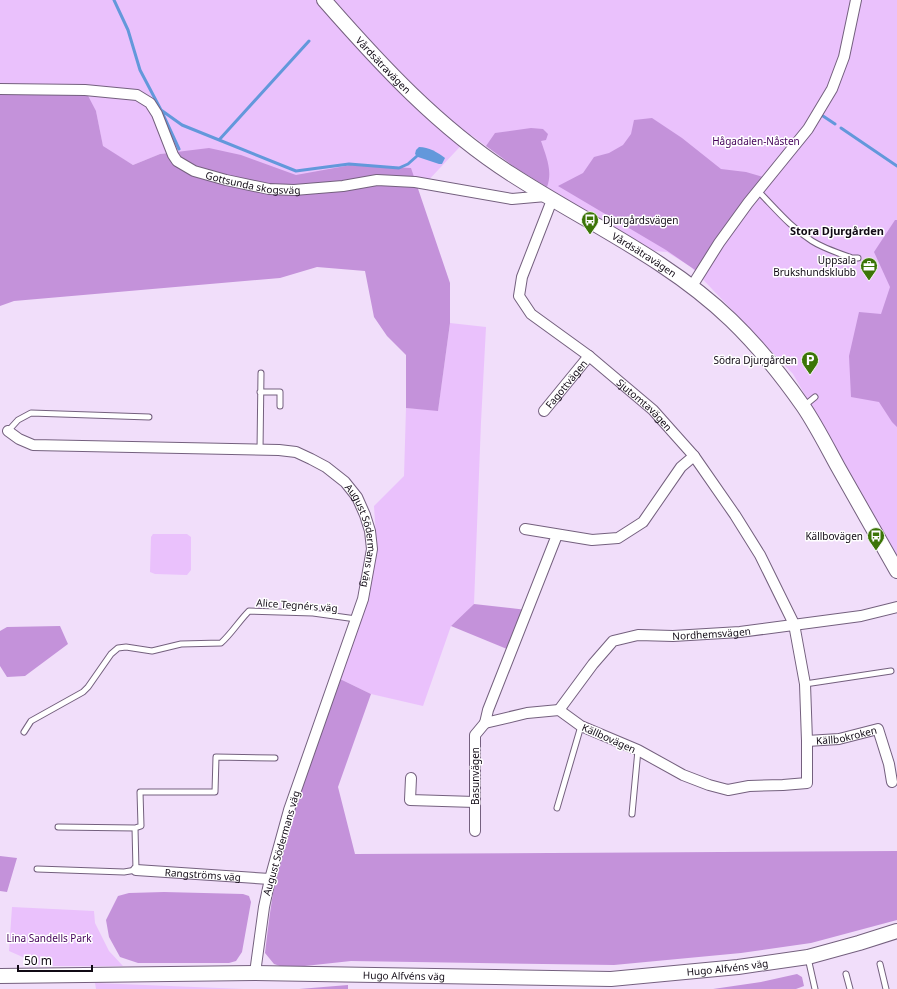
<svg xmlns="http://www.w3.org/2000/svg" width="897" height="989" font-family="'Noto Sans',sans-serif">
	<style>
		.green { fill: #eac1fc }
		.forest { fill: #c492da }
		.water { fill: #6398db }
		.lines { fill: none; stroke-linecap: round; stroke-linejoin: round }
		.stream { stroke: #6398db; stroke-width: 3 }
		.lane-casing { stroke: #74607e; stroke-width: 7 }
		.street-casing { stroke: #74607e; stroke-width: 12 }
		.secondary-casing { stroke: #74607e; stroke-width: 16 }
		.lane { stroke: #fff; stroke-width: 5 }
		.street { stroke: #fff; stroke-width: 10 }
		.secondary { stroke: #fff; stroke-width: 14 }
		.labels { text-anchor: middle; dominant-baseline: central; stroke-width: 3; stroke-linejoin: round; paint-order: stroke }
		.street-label { font-size: 10px; fill: #100914; stroke: #fff }
		.park-label { font-size: 10px; fill: #430059; stroke: #fff }
		.poi-label { font-size: 10px; fill: #100914; stroke: #fff; text-anchor: end }
		.neighbourhood-label { font-size: 11px; font-weight: bold; fill: #100914; stroke: #fff }
	</style>
	<rect width="100%" height="100%" fill="#f1defa"/>
	<path class="green" d="M0,0H897V557L793,374L691,267L667,252L654,251L536,183L471,135L423,186L281,189L172,152L160,154L133,165L103,147L96,111L0,89Z
		M450,323L486,327L481,422L474,604L451,626L423,706L371,694L340,679L368,597L377,553L374,506L404,476L406,408L438,410Z
		M153,534H187L191,537V570L187,575L155,574L150,572L151,537Z
		M12,907L94,911L95,923L109,951L123,966H43L9,951Z
		M95,983L244,989H96Z"/>
	<path class="forest" d="M0,89L85,90L96,111L103,146L133,165L160,154L209,148L241,155L296,175L351,165L411,168L450,283V323L438,411L406,408V355L387,336L374,317L365,271L317,267L280,278L14,301L0,306Z
		M652,118L682,138L721,169L746,172L767,178L698,272L666,250L558,186L583,173L594,157L609,153L623,145L631,134L634,120Z
		M531,128L543,129L548,134L546,140L541,141C546,156 553,171 547,187L516,168L486,146L495,133Z
		M895,220H897V427L892,422L879,402L851,397L849,356L859,312L881,314L890,287L874,252Z
		M474,604L527,610L512,651L451,626Z
		M60,626L68,644L25,676L7,677L0,666V631L7,627Z
		M340,679L371,694L338,787L355,854L897,851V920L811,943L741,953L614,965L351,961L286,968L274,964L265,953C268,927 271,902 276,877C293,810 317,744 340,679Z
		M0,856L17,858L7,892L0,891Z
		M164,892L243,894L249,896L251,902L242,952L236,961L229,963H138L120,957L109,937L106,920L118,896L129,893Z
		M797,974L802,977L804,986L796,989H713L761,982Z
		M348,985V989H299Z"/>
	<path class="water" d="M419,147C429,147 437,152 445,158L442,164H439L418,157L415,154L416,150Z"/>
	<g class="lines">
		<path class="stream" d="M114,0L128,30L140,70L161,110L182,125L296,171L349,164L399,168L408,164L417,156
			M161,110L179,149
			M823,116L835,124
			M841,128L897,166
			M219,140L309,41"/>
		<g class="lane-casing">
			<path id="lane" d="M757,190C775,208 790,227 812,241C823,248 838,253 852,258H858
				M260,392H280V406
				M804,406L815,397
				M8,431L18,420L31,413L149,417
				M260,450L261,373
				M805,684L891,671
				M24,732L31,721L83,692L88,687L111,654L118,648L126,647L152,651L181,644L221,643C232,633 239,621 249,611L313,613L356,619
				M557,808L581,726
				M632,814L638,750
				M135,828L141,826L140,792H215L216,757L275,758
				M37,869L124,872L136,870L135,828L58,827
				M808,958L815,989
				M880,964L886,989
				M846,974L850,989"/>
		</g>
		<g class="street-casing">
			<g id="street">
				<path id="s1" d="M0,89L85,90L137,95L150,103L157,114L173,155L177,161L194,171L226,180L269,189L294,190L343,186L377,180L415,182L512,199L546,196"/>
				<path id="s2" d="M552,200L522,277L519,296L531,314L589,356L653,410L694,456L735,515L760,555L794,624L805,684L807,741V783L783,785L749,786L728,790L709,785L683,775L638,750L581,726L559,710L527,713L485,723L488,710L557,535"/>
				<path d="M692,286L719,243L748,203L808,129L832,89L844,57L856,0"/>
				<path id="s3" d="M544,411L589,356"/>
				<path id="s4" d="M8,431L19,439L33,445L279,450L296,452L311,459L326,467L345,482L357,497L365,515L370,531L372,549L363,599L289,810L270,879L264,907L255,973"/>
				<path d="M525,529L592,540L618,538L643,522L681,467L694,456"/>
				<path id="s5" d="M559,710L593,664L613,641L638,635L673,636L740,632L861,616L897,607"/>
				<path id="s6" d="M807,741L839,739L878,729L889,764L892,782"/>
				<path d="M411,778L410,800L475,802"/>
				<path d="M475,831V735L485,723"/>
				<path id="s7" d="M136,870L270,879"/>
			</g>
		</g>
		<g class="secondary-casing">
			<g id="secondary">
				<path id="s8" d="M324,0C380,64 439,128 511,174C585,222 668,259 731,320C758,346 782,376 803,406C816,425 827,447 838,467C858,502 877,536 897,571"/>
				<path id="s9" d="M0,976L255,973L611,979L738,967L808,957L859,943L897,931"/>
			</g>
		</g>
		<use href="#lane" class="lane"/>
		<use href="#street" class="street"/>
		<use href="#secondary" class="secondary"/>
	</g>
	<defs>
		<g id="bus-pin" transform="scale(0.9)"><path d="M0 17L-7.5 6A9.5 9.5 0 1 1 7.5 6Z" fill="#3c7507" stroke="#fff"/><path d="M-5-6H5V4H4V6H2V4H-2V6H-4V4H-5ZM-3.5-4V0h7V-4ZM-3.5 1.2v1.5H-2V1.2ZM2 1.2v1.5H3.5V1.2Z" fill="#fff"/></g>
		<g id="office-pin" transform="scale(0.9)"><path d="M0 17L-7.5 6A9.5 9.5 0 1 1 7.5 6Z" fill="#3c7507" stroke="#fff"/><path d="M-6-3h4V-5.5h4V-3h4V5H-6ZM-1-4.5V-3h2v-1.5ZM-6 0V1H6V0Z" fill="#fff"/></g>
		<g id="parking-pin" transform="scale(0.9)"><path d="M0 17L-7.5 6A9.5 9.5 0 1 1 7.5 6Z" fill="#3c7507" stroke="#fff"/><path d="M-3.5-5.5H1a3.5 3.5 0 0 1 0 7H-1V5.5H-3.5ZM-1-3.4V-.6H.8a1.4 1.4 0 0 0 0-2.8Z" fill="#fff"/></g>
	</defs>
	<g fill-rule="evenodd">
		<use href="#bus-pin" x="590" y="220"/>
		<use href="#office-pin" x="869" y="266"/>
		<use href="#parking-pin" x="810" y="360"/>
		<use href="#bus-pin" x="876" y="536"/>
	</g>
	<g class="labels">
		<g class="street-label">
			<text stroke="none"><textPath href="#s8" startOffset="88">Vårdsätravägen</textPath></text>
			<text stroke="none"><textPath href="#s1" startOffset="297">Gottsunda skogsväg</textPath></text>
			<text stroke="none"><textPath href="#s8" startOffset="412">Vårdsätravägen</textPath></text>
			<text stroke="none"><textPath href="#s3" startOffset="35">Fagottvägen</textPath></text>
			<text stroke="none"><textPath href="#s2" startOffset="269">Sjutomtavägen</textPath></text>
			<text stroke="none"><textPath href="#s4" startOffset="408">August Södermans väg</textPath></text>
			<text transform="translate(297 605) rotate(4)">Alice Tegnérs väg</text>
			<text stroke="none"><textPath href="#s5" startOffset="187">Nordhemsvägen</textPath></text>
			<text stroke="none"><textPath href="#s6" startOffset="40">Källbokroken</textPath></text>
			<text transform="translate(609 738) rotate(24)">Källbovägen</text>
			<text transform="translate(475 776) rotate(-90)">Basunvägen</text>
			<text transform="translate(281 843) rotate(-74)">August Södermans väg</text>
			<text stroke="none"><textPath href="#s7" startOffset="67">Rangströms väg</textPath></text>
			<text stroke="none"><textPath href="#s9" startOffset="728">Hugo Alfvéns väg</textPath></text>
			<text stroke="none"><textPath href="#s9" startOffset="404">Hugo Alfvéns väg</textPath></text>
		</g>
		<g class="park-label">
			<text x="756" y="141">Hågadalen-Nåsten</text>
			<text x="49" y="938">Lina Sandells Park</text>
		</g>
		<g class="poi-label">
			<text x="603" y="220" text-anchor="start">Djurgårdsvägen</text>
			<text x="856" y="260">Uppsala<tspan x="856" dy="12">Brukshundsklubb</tspan></text>
			<text x="797" y="360">Södra Djurgården</text>
			<text x="863" y="536">Källbovägen</text>
		</g>
		<g class="neighbourhood-label">
			<text x="837" y="230">Stora Djurgården</text>
		</g>
	</g>
	<path d="M18 965v6h74v-6" fill="none" stroke="#100914" stroke-width="2"/>
	<text x="24" y="965" font-size="12" fill="#100914" stroke="#ffffff" stroke-width="3" paint-order="stroke">50 m</text>
</svg>
